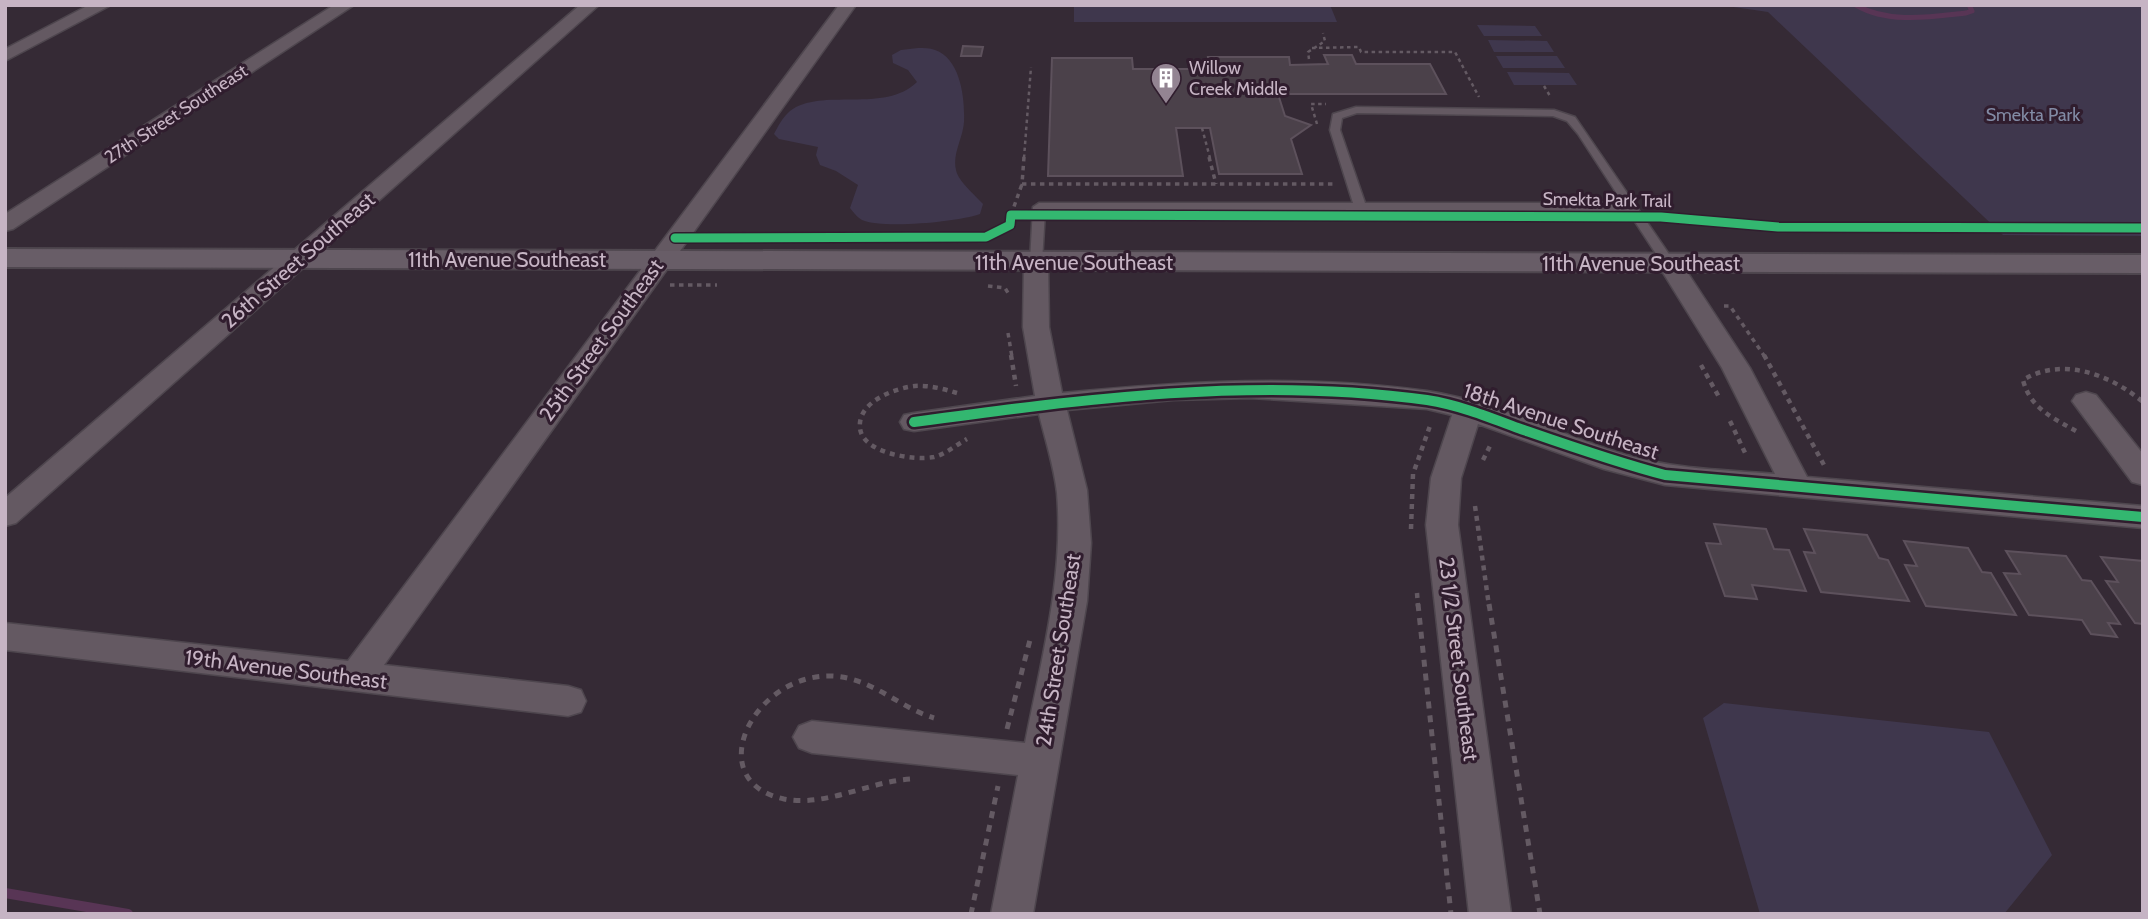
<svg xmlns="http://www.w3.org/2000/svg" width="2148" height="919" font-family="Cabin,sans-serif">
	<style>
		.green { fill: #3f374d }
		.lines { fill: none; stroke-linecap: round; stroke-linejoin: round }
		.stream-far1 { stroke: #583555; stroke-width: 5 }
		.stream { stroke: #583555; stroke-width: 10 }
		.building { fill: #4b414a; stroke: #5d515c; stroke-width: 2 }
		.service-casing { stroke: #4e464e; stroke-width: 3 }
		.minor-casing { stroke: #4e464e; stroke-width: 3 }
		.secondary-casing { stroke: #4e464e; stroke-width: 4 }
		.path-far3 { stroke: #645a63; stroke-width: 2.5; stroke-dasharray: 3.5 3.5; stroke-linecap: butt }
		.path-far2 { stroke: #645a63; stroke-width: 3.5; stroke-dasharray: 4.5 4.5; stroke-linecap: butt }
		.path-far1 { stroke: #645a63; stroke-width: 4.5; stroke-dasharray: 5 5; stroke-linecap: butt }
		.path { stroke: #645a63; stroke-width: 5; stroke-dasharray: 7 7; stroke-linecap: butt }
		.service { fill: #645962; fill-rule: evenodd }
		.minor { fill: #645962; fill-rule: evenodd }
		.secondary { fill: #685d67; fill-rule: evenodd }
		.cycleway-far1-casing { stroke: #301d2e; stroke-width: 12 }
		.cycleway-casing { stroke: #301d2e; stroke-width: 15 }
		.cycleway-far1 { stroke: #33b770; stroke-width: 9 }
		.cycleway { stroke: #33b770; stroke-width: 10 }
		.labels { text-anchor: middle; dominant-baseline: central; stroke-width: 6; stroke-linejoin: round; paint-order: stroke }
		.far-poi-label { font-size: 18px; fill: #c6b4c4; stroke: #301d2e; text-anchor: start }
		.far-street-label { font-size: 18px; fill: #c6b4c4; stroke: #301d2e }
		.far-park-label { font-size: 18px; fill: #828ba5; stroke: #301d2e }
		.street-label { font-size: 21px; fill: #c6b4c4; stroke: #301d2e }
	</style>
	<rect width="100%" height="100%" fill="#352a35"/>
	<path class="green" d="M1074,5H1330L1337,22H1074Z
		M1720,5H2143V236L2003,235L1768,12Z
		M1477,25L1535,26L1542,36H1484Z
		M1488,40L1547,41L1554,52H1494Z
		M918,48C923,48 930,48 935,50C961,59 965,99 964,122C963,138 952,154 956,170C958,181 975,195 983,204L980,214C958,222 883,229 862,220C858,218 853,212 850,208L858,185L836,171L820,165L816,155L818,147L779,139L774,134C778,126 783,117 790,111C821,87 885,114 917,82L908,70L893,63L892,55L901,50Z
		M1496,56H1557L1565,68H1503Z
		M1507,72L1569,73L1577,85H1514Z
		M1724,703L1989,732L2052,855L2004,914H1760L1703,718Z"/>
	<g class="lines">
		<path class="stream-far1" d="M1856,5C1888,24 1930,17 1966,13L1972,11L1969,5"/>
		<path class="stream" d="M5,893L128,914"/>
	</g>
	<path class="building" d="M963,46L983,47L981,56H961Z
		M1324,55H1352L1356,64H1430L1446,94H1278L1285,116L1311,125L1291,139L1302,174H1219L1210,128H1176L1183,176H1048L1052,58H1132L1133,69H1211L1208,57H1289L1290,65L1328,64Z
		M1714,524L1766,529L1774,549L1789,550L1806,591L1752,585L1757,599L1725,596L1706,543L1721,544Z
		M1804,529L1867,535L1879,558L1888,560L1909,601L1821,592L1804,552L1815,553Z
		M1904,541L1968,548L1982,572L1991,573L2016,615L1926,606L1905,565L1917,566Z
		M2006,551L2066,556L2082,580L2091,581L2120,624L2108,623L2117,637L2091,634L2082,620L2029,615L2004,573L2020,574Z
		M2101,557L2143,561V624L2135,623L2106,581L2118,582Z"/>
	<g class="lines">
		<g class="service-casing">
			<path id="service" d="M1356,107L1554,110L1575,117L1675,263L1669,267L1664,266L1628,211H1045L1042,262L1036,266L1030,262L1033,207L1039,203H1353L1330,130L1333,114ZM1357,113L1553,116L1567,121L1578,134L1623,203H1365L1340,130L1342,118Z"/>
		</g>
		<g class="minor-casing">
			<path id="minor" d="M89,5H111L5,61V49Z
				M334,5H354L13,229L5,231V214Z
				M580,5H599L16,523L5,526V498Z
				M839,5H856L384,665L568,686L581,690L586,701L581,712L568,716L5,650V623L348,661Z
				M1036,255L1045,257L1048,262L1049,327L1062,393C1184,381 1306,374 1427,391C1494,401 1558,434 1623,454C1672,469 1724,470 1775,474L1722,368L1657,263L1660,258L1669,256L1678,258L1750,368L1807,477L2143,506V528L1665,485L1604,469L1478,424L1461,478L1458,525L1511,914H1469L1426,525L1431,478L1452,415L1427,409L1250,398L1173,400L1067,410L1087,490L1091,543L1087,601L1033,914H991L1018,775L812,753L799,748L793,737L799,726L812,721L1025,743C1041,661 1064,577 1057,493C1054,466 1045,439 1039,414L914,431L904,429L900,422L904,415L914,413L1035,396L1023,327L1024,262L1027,257Z
				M2086,392L2096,395L2143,454V485L2132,482L2072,401L2076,395Z"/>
		</g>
		<g class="secondary-casing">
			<path id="secondary" d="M5,249L2143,255V273L5,267Z"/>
		</g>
		<path class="path-far3" d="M1312,48L1359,47L1361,52H1455L1479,97
			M1309,59L1308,52L1325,41L1323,33
			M1544,86L1550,96
			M1317,124L1311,104H1326
			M1202,128L1210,158
			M1024,158L1031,67"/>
		<path class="path-far2" d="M1024,157L1022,184H1334
			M1209,157L1216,184
			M1011,215L1022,184
			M670,285H717
			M988,286L1005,288L1010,296
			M1724,306H1730L1765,357
			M1008,333L1012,357"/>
		<path class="path-far1" d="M1011,355L1016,386
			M1764,355L1824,465
			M1701,365L1719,397
			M957,393C944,389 929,385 915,386C895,388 857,402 860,428C862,453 914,461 934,457C946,454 956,445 967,439
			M1730,421L1747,457
			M2076,431C2053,418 2030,408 2023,380C2062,356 2111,375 2143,402
			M1483,460L1492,442
			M1475,506L1489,606
			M1411,529L1413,474L1431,423
			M1417,593L1418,606"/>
		<path class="path" d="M1418,604L1451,914
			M1489,604L1540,914
			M1007,729L1031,636
			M910,779C868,782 826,807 784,799C700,781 753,674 831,676C871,677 898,707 934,718
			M971,914L998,786"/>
		<use href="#service" class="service"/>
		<use href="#minor" class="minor"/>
		<use href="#secondary" class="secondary"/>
		<g class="cycleway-far1-casing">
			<path id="cycleway-far1" d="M675,238L986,237L1010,225L1011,215L1661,217L1778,227L2143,228"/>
		</g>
		<g class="cycleway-casing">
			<path id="cycleway" d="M914,422C1084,399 1255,376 1427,400C1459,405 1489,417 1518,428C1567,445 1615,462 1665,475L2143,517"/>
		</g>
		<use href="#cycleway-far1" class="cycleway-far1"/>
		<use href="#cycleway" class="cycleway"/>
	</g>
	<defs>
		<g id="building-pin" transform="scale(1.575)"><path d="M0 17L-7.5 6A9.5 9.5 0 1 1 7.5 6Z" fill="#938492" stroke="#301d2e"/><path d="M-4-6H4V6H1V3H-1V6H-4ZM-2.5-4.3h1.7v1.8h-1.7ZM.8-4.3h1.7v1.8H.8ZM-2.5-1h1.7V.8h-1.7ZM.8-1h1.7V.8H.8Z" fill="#fff"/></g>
	</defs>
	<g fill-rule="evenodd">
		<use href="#building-pin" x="1166" y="78"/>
	</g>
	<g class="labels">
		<g class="far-poi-label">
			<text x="1189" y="68">Willow<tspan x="1189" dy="21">Creek Middle</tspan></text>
		</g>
		<g class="far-street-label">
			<text transform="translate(176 114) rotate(-33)">27th Street Southeast</text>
			<text transform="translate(1607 200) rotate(1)">Smekta Park Trail</text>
		</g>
		<g class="far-park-label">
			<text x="2033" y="115">Smekta Park</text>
		</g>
		<g class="street-label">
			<text x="507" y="259">11th Avenue Southeast</text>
			<text transform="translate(298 260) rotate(-41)">26th Street Southeast</text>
			<text x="1074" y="262">11th Avenue Southeast</text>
			<text x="1641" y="263">11th Avenue Southeast</text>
			<text transform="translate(601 340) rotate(-54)">25th Street Southeast</text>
			<text transform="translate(1561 421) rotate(18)">18th Avenue Southeast</text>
			<text transform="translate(1058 650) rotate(-81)">24th Street Southeast</text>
			<text transform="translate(1459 659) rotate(83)">23 1/2 Street Southeast</text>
			<text transform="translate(286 669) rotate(7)">19th Avenue Southeast</text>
		</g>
	</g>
	<rect width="2148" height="919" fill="none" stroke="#c6b4c4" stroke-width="14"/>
</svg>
